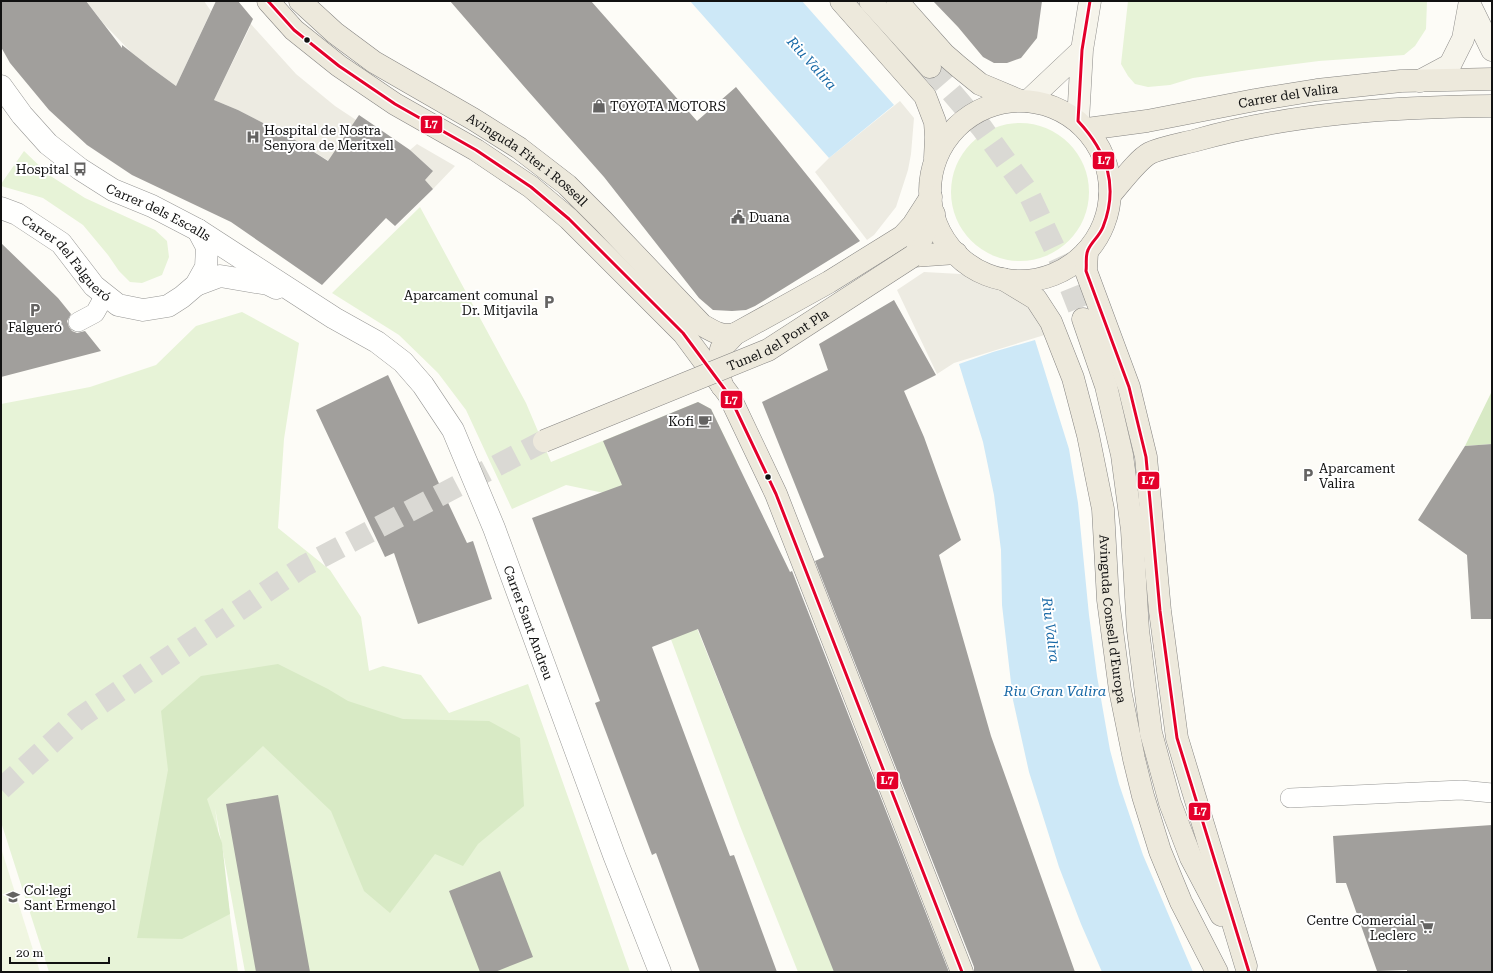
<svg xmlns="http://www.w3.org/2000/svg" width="1493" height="973" font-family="'Roboto Serif',serif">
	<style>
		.green { fill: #e7f3d7 }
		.forest { fill: #d8eac5 }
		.pitch { fill: #f0f6e1 }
		.plaza { fill: #edebe2 }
		.water { fill: #cde8f7 }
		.building { fill: #a19f9c }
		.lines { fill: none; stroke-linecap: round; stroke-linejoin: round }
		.primary-tunnel { stroke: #dad9d4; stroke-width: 22; stroke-dasharray: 22 11; stroke-linecap: butt }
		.lane-casing { stroke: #979795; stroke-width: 20 }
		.street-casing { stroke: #979795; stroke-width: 23 }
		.secondary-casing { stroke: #8e8d8b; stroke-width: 23 }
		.primary-casing { stroke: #858482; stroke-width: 23 }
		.lane { stroke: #fffffe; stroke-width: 19 }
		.street { stroke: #fffffe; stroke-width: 22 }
		.secondary { stroke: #f6f4eb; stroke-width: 22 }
		.primary { stroke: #ede9dc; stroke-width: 22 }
		.primary-bridge-casing { stroke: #858482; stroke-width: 23; stroke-linecap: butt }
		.primary-bridge { stroke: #ede9dc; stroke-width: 22 }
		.bus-1-casing { stroke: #fff; stroke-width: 6 }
		.bus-1 { stroke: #e4002b; stroke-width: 3 }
		.bus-dot { fill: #111; stroke: #fff; stroke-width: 1.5 }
		.labels { text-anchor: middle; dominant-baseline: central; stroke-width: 4; stroke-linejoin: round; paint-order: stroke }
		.street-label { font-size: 13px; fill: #111; stroke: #fff }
		.poi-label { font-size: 13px; fill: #111; stroke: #fff; text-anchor: start }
		.water-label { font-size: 14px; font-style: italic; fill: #1768a6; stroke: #fff }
		.line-badge { stroke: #fff; stroke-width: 1.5 }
		.badge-label { font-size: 11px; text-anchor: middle; font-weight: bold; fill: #fff }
	</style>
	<rect width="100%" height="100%" fill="#fdfcf7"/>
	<path class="green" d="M1128,1H1427L1426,29L1415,46L1404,55L1319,61L1249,70L1193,78L1170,85L1148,87L1135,84L1128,76L1121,64Z
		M951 192a69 69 0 1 1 138 0a69 69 0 1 1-138 0Z
		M24,151L49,175L85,198L155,230L167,241L169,257L162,275L142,283L130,282L119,271L108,255L83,225L43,198L1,186V184Z
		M420,207L526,403L551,462L698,402L711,409L737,462L645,499L823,942L856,972H798L740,826L618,496L566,485L512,509L466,410L438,373L399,335L332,293Z
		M242,312L299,343L284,439L278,528L330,570L361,617L369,671L383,666L421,675L449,713L528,684L630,972H245L215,808L238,972H49L1,822V404L90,387L156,365L196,326Z"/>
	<path class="forest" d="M1492,391V444L1465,446Z
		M278,664L328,689L348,701L403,719L489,721L520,738L524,806L478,844L463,866L435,854L390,913L364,891L331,811L263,746L207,799L222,843L230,914L182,939L137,938L168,770L161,711L201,676Z"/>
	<path class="pitch" d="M1,848L40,972H1Z"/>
	<path class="plaza" d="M86,1H204L211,11L176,86L150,67L131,52L104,24Z
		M249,22L296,74L335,106L433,171L410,150L417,144L455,166L433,189L415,172L351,127L348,131L340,168L292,138L238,110L214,100L250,27Z
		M900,101L914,118L911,154L908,170L896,207L874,235L867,240L815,172L829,158Z
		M924,272L961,274L1005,292L1028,307L1051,333L954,363L937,374L897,290Z"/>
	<path class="water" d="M690,1H802L894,105L829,158Z
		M1035,340L1069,449L1078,503L1089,615L1097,676L1110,750L1119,784L1143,855L1193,972H1102L1081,924L1059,867L1029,772L1013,700L1002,605L1001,550L994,495L983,442L959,364L993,352Z"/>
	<path class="building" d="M1,1H86L122,48V45L150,67L176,86L216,1H238L253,19L214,100L238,110L292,138L328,161L359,115L410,150L433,171L425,180L433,189L395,226L386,218L322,285L231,222L132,175L87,145L49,110L10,63L1,47Z
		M450,1H591L697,121L736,87L860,241L755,306L746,310L732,311L713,310L699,298L604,177L528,91Z
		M933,1H1042L1037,38L1021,58L1007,63H994L983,57L958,27Z
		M1,243L58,298L71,314L67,321L69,327L72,331L77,333L85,331L101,351L1,377Z
		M894,300L936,375L904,391L924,437L961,540L939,555L991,736L1075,972H974V967L815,561L824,557L762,402L828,370L819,344Z
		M388,375L467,543L473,541L492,599L418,624L394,553L385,557L316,410Z
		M698,402L711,409L790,572L792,571L949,972H834L698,629L652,647L730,856L734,855L777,972H700L656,853L652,855L595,703L600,701L532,518L622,485L603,441Z
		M1492,444V619H1471L1467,555L1418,520L1465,446Z
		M278,795L310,972H256L226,804Z
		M1492,825V972H1407V970L1377,971L1346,883H1336L1333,836Z
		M500,871L533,957L495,972H480L449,891Z"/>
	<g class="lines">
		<path class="primary-tunnel" d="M930,67L982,128L1028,192L1059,258L1083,319
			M1,789L78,719L304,566L544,441"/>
		<g class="lane-casing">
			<path id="lane" d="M78,322L95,313L105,295
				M1290,798L1461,790L1492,793"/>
		</g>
		<g class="street-casing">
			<g id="street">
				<path id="s1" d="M1,86L22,115L48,144L80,169L113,190L152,206L198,230L334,318L377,342L403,362L423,385L453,430L494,528L614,855L660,972"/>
				<path id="s2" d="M1,208L17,214L61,243L94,286L118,305L143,310L168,306L182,297L196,285L206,267L207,247L198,230"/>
				<path d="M196,285L220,276L268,284L276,288"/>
			</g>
		</g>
		<g class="secondary-casing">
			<path id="secondary" d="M1470,5L1492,50
				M1420,81L1450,65L1463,39L1470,1
				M1028,101L1082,50
				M1078,121L1082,50L1090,1"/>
		</g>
		<g class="primary-casing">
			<g id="primary">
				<path d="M268,1L294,30L339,66L395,104L476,150L531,187L569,219L683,333L729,395L776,494L962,972"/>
				<path id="s3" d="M300,1L335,33L374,62L473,119L519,148L567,185L603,221L702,325C714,332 722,337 735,334"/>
				<path d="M841,1L925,96L935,122L936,137L935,158"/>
				<path d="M870,1L930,67"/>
				<path d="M897,1L944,54L959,67L980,84L1018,100"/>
				<circle cx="1020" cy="191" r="90"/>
				<path id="s4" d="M1087,129L1147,121L1255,100L1317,90L1401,81L1492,79"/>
				<path d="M1110,195C1120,184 1137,160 1150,153C1163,147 1182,144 1197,140C1292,113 1393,107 1492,106"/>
				<path d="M934,214L913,256L956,253"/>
				<path d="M1087,251L1086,271L1129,387L1146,457L1160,611L1177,738L1246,966"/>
				<path id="s5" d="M1003,279L1036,299L1051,322L1073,378L1088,435L1103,509L1108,600L1120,690L1134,759L1143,796L1160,851L1181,902L1217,972"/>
				<path d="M1083,319L1106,386L1122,455L1132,530L1138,630L1151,733L1170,803L1191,858L1221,915"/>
				<path d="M722,386L718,367L721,349L735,334L829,282L903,236L913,225L931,197"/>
			</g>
		</g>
		<use href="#lane" class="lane"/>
		<use href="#street" class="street"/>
		<use href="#secondary" class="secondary"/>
		<use href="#primary" class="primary"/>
		<g class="primary-bridge-casing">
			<g id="primary-bridge">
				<path id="s6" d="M544,441L768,350L913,256"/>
			</g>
		</g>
		<use href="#primary-bridge" class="primary-bridge"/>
		<g class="bus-1-casing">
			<path id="bus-1" d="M268,1L294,30L339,66L395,104L476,150L531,187L569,219L683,333L729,395L776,494L962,972
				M1090,1L1082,50L1078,121C1107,152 1119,186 1103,227C1099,237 1092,241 1088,250C1085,256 1087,264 1086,271L1129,387L1146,457L1160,611L1177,738L1249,972"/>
		</g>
		<use href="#bus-1" class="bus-1"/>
	</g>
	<defs>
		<g id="shop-bare" transform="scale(1.08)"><path d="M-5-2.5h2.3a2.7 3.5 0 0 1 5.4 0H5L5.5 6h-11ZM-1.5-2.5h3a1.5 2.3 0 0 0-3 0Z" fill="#646362" stroke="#fff" stroke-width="2.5" paint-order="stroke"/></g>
		<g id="hospital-bare" transform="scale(1.08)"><path d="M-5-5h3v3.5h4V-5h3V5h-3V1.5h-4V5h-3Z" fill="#646362" stroke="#fff" stroke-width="2.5" paint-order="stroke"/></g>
		<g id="bus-bare" transform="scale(1.08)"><path d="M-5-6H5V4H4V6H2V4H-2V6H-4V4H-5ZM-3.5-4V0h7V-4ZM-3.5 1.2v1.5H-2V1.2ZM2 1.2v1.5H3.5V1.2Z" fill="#646362" stroke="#fff" stroke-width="2.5" paint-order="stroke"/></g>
		<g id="civic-bare" transform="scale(1.08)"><path d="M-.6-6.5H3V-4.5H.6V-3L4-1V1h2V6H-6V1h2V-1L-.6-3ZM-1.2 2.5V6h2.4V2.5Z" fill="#646362" stroke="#fff" stroke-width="2.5" paint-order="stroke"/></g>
		<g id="parking-bare" transform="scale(1.08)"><path d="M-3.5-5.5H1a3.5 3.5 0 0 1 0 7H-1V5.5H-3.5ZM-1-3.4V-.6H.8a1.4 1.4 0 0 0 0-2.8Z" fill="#646362" stroke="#fff" stroke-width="2.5" paint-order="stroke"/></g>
		<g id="cafe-bare" transform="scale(1.08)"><path d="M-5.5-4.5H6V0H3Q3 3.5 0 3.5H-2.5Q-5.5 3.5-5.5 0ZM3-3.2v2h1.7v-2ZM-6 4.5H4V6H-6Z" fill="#646362" stroke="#fff" stroke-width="2.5" paint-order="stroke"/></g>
		<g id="school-bare" transform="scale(1.08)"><path d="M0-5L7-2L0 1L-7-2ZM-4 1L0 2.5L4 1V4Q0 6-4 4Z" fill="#646362" stroke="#fff" stroke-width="2.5" paint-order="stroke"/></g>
		<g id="supermarket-bare" transform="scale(1.08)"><path d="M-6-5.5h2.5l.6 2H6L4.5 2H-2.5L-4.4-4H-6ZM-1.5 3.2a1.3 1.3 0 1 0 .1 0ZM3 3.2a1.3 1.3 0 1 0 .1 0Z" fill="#646362" stroke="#fff" stroke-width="2.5" paint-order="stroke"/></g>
	</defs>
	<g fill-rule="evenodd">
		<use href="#shop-bare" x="599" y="106"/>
		<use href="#hospital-bare" x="253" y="137"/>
		<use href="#bus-bare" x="80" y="169"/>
		<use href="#civic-bare" x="738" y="217"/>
		<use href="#parking-bare" x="549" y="302"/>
		<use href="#parking-bare" x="35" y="310"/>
		<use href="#cafe-bare" x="705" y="421"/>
		<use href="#parking-bare" x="1308" y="475"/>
		<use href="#school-bare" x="13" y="897"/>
		<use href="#supermarket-bare" x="1427" y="927"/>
	</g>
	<g class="bus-dot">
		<circle cx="307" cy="40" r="3.5"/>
		<circle cx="768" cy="477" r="3.5"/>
	</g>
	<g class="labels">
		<g class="street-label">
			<text stroke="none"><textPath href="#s4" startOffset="204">Carrer del Valira</textPath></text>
			<text stroke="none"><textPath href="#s3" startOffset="278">Avinguda Fiter i Rossell</textPath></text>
			<text stroke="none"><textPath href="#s1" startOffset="205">Carrer dels Escalls</textPath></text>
			<text stroke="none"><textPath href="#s2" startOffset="84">Carrer del Falgueró</textPath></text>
			<text stroke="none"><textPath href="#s6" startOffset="255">Tunel del Pont Pla</textPath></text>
			<text stroke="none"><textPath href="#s5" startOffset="371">Avinguda Consell d'Europa</textPath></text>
			<text stroke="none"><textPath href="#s1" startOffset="784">Carrer Sant Andreu</textPath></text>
		</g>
		<g class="poi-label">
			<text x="610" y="106">TOYOTA MOTORS</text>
			<text x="264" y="130">Hospital de Nostra<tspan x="264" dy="15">Senyora de Meritxell</tspan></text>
			<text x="69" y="169" text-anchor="end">Hospital</text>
			<text x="749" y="217">Duana</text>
			<text x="538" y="295" text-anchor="end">Aparcament comunal<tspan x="538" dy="15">Dr. Mitjavila</tspan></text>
			<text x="35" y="327" text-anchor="middle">Falgueró</text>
			<text x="694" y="421" text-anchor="end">Kofi</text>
			<text x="1319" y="468">Aparcament<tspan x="1319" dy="15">Valira</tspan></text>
			<text x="24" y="890">Col·legi<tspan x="24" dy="15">Sant Ermengol</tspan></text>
			<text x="1416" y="920" text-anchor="end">Centre Comercial<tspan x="1416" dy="15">Leclerc</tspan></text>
		</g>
		<g class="water-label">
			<text transform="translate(812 63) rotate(48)">Riu Valira</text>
			<text transform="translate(1051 630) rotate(83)">Riu Valira</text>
			<text x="1055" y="691">Riu Gran Valira</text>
		</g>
	</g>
	<g class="line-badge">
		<rect x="420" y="115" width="23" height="19" rx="4" fill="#e4002b"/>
		<rect x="1092" y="151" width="23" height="19" rx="4" fill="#e4002b"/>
		<rect x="720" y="390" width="23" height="19" rx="4" fill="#e4002b"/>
		<rect x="1137" y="471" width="23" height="19" rx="4" fill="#e4002b"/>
		<rect x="876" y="771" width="23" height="19" rx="4" fill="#e4002b"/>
		<rect x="1188" y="802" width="23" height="19" rx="4" fill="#e4002b"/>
	</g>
	<g class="badge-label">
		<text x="431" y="128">L7</text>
		<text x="1104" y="164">L7</text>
		<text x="731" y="404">L7</text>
		<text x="1148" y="484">L7</text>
		<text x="887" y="784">L7</text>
		<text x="1200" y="815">L7</text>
	</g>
	<rect width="1493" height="973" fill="none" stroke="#111111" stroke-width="4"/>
	<path d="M10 957v6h99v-6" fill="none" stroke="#111111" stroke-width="2"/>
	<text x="16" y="957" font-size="12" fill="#111111" stroke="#ffffff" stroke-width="3" paint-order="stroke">20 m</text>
</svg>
